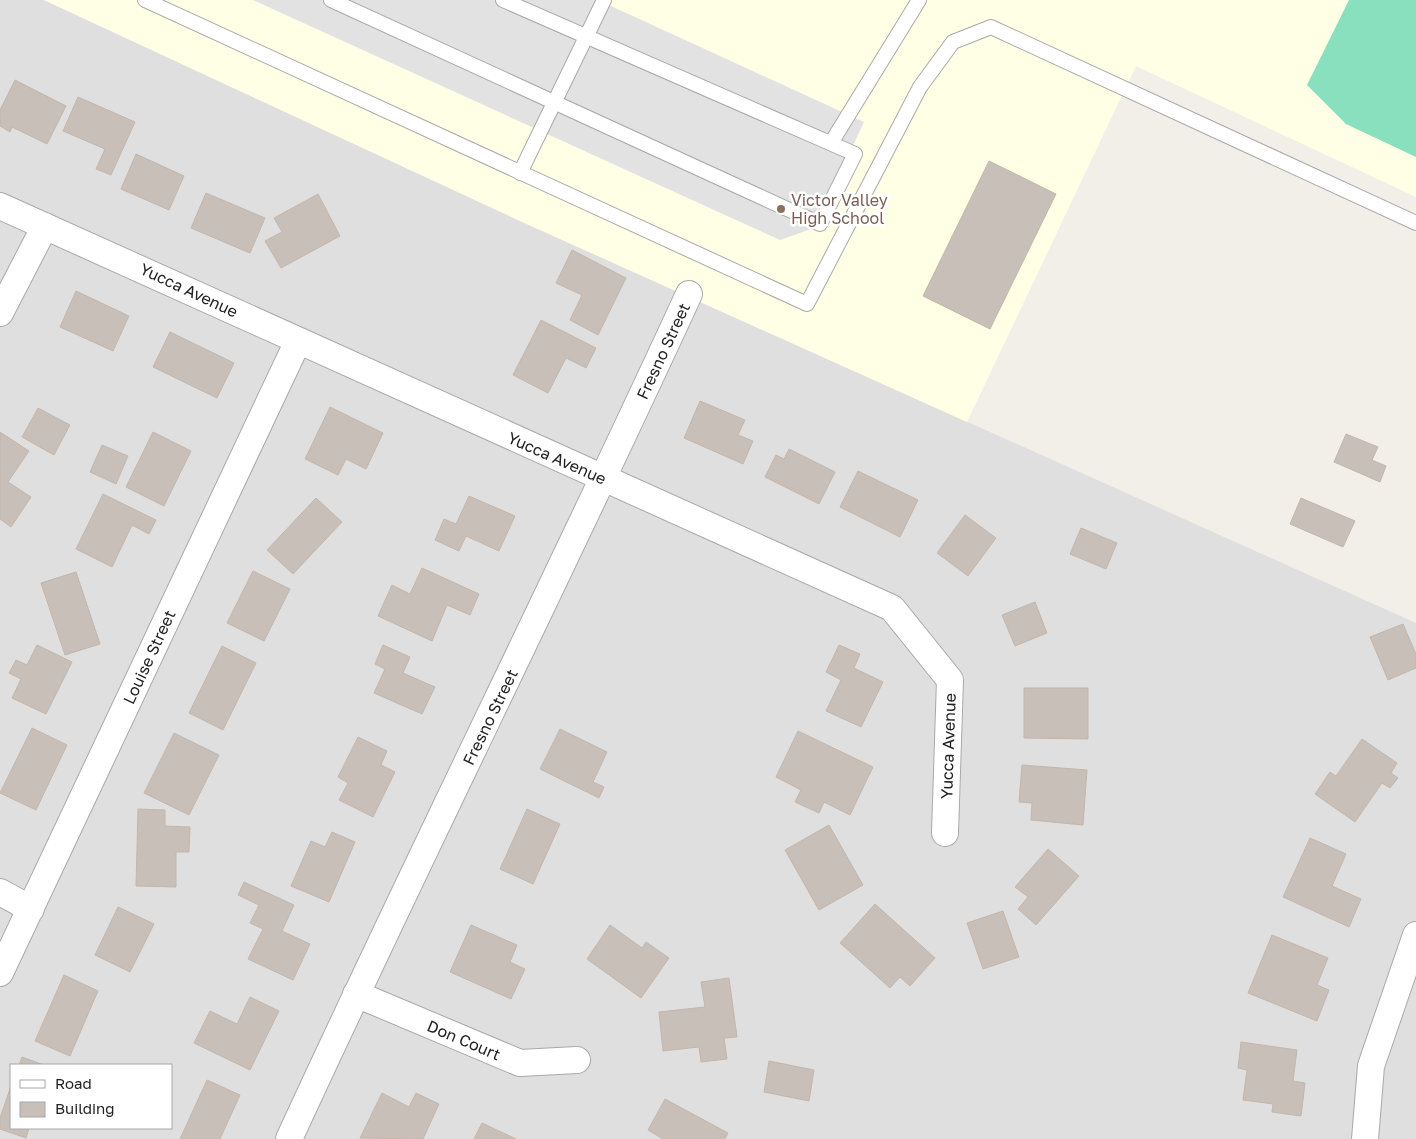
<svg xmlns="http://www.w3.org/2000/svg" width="1416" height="1139" font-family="'Golos Text',sans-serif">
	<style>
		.residential { fill: #e0dfdf; fill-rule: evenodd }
		.education { fill: #ffffe5 }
		.pitch { fill: #88e0be }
		.parking { fill: #e2e2e2 }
		.building { fill: #c7bfb8; stroke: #c4b6ab }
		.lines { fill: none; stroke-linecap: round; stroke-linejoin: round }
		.lane-casing { stroke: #a9a9a9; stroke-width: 16 }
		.street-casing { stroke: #a9a9a9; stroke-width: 28 }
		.lane { stroke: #fff; stroke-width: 14 }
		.street { stroke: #fff; stroke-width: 26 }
		.education-dot { fill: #8d6e63; stroke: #fff; stroke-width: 2 }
		.labels { text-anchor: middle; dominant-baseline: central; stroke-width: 5; stroke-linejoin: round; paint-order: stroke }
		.education-label { font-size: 16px; fill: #785e54; stroke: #fff; text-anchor: start }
		.street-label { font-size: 16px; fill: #222; stroke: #fff }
	</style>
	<rect width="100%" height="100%" fill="#f2efe9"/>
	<path class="residential" d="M0,0H44L520,221L1416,623V1139H0ZM11,1065H171V1128H11Z"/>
	<path class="education" d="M44,0H1416V197L1136,66L967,422L520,221Z"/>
	<path class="pitch" d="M1349,0H1416V157L1346,124L1307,85Z"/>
	<path class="parking" d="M253,0H598L864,122L814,228L780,240Z"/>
	<path class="building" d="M15,80L66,106L47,144L12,127L10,132L0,126V110Z
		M78,97L135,122L111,175L96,169L105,149L63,131Z
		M136,154L184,176L169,210L121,189Z
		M989,161L1056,194L990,329L923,296Z
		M206,193L265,218L250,253L191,228Z
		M318,194L340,236L281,268L265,241L282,232L274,218Z
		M572,250L626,278L598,335L570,320L582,295L556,283Z
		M76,291L129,316L113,351L60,327Z
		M541,320L596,348L586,368L566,358L548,393L513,375Z
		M170,332L234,363L217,398L153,367Z
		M700,401L745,420L738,435L753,441L743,464L684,438Z
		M330,407L383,433L366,469L346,459L338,475L305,459Z
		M38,408L70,425L54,455L22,437Z
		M0,432L29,451L8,482L31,497L11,527L0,519Z
		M153,432L191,451L164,506L126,487Z
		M1346,434L1378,447L1372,460L1386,466L1380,482L1334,462Z
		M102,445L128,456L116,484L90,472Z
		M789,449L835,472L819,504L765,477L776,455L784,459Z
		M858,471L918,500L900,537L840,507Z
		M103,494L156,520L149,534L132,525L112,567L76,549Z
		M469,496L515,516L499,551L466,536L459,551L435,540L444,519L456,524Z
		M316,498L342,522L293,574L267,550Z
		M1301,498L1355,521L1343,547L1290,524Z
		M965,515L996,538L968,576L937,553Z
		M1081,528L1117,543L1106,569L1070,554Z
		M422,568L479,594L470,615L447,605L432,641L378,616L392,585L410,594Z
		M253,571L290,589L264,641L227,623Z
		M76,572L100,644L65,655L41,583Z
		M1035,602L1047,633L1015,646L1002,615Z
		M1403,624L1416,654V668L1388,680L1370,637Z
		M37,645L72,662L46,714L12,698L21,679L9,673L16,660L27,665Z
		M383,645L410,657L403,673L435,687L422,714L374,693L385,669L375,664Z
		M839,645L860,654L854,668L883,682L861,727L826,711L841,680L826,672Z
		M222,646L256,663L223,730L189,713Z
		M1024,688H1088V739L1024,738Z
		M32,728L67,745L36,810L0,793Z
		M560,729L607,752L593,782L604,787L599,798L540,769Z
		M798,731L873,767L850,815L824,802L819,813L795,802L801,790L776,777Z
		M174,733L219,755L189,815L144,793Z
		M358,737L387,751L381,765L395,772L373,817L339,800L348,783L338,777Z
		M1362,739L1397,763L1391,773L1398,778L1390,788L1382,783L1355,822L1315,794L1330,772L1336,776Z
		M1022,765L1087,770L1083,825L1031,820L1032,803L1019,802Z
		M138,809L165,810V826L190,827L189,852H176V887L136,886Z
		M527,809L560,824L533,884L500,869Z
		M829,825L863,885L819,910L785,850Z
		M332,832L355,842L329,902L291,886L311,841L325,847Z
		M1310,838L1346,854L1332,886L1361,899L1349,927L1283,897Z
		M1048,849L1079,876L1036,925L1018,909L1028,897L1015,887Z
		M244,882L294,905L282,931L310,944L293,980L248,959L263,929L250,923L259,905L238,895Z
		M875,904L935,958L910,986L900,977L890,988L840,943Z
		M118,907L154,924L130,972L95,955Z
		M1003,911L1019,957L983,969L967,923Z
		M471,925L517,945L510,962L525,969L511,999L450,972Z
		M610,925L642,948L646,942L669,958L641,998L587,959Z
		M1272,935L1328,958L1317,985L1329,990L1317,1021L1248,993Z
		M64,975L98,991L70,1056L35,1041Z
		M729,978L737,1037L724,1038L727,1059L701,1062L699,1047L663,1051L659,1012L705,1007L701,982Z
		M250,997L279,1011L250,1070L194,1043L210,1011L237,1024Z
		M1241,1042L1297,1050L1293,1081L1305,1083L1301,1116L1272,1112L1273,1104L1243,1100L1247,1070L1238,1068Z
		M22,1057L44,1065H19Z
		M769,1061L814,1070L809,1101L764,1092Z
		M207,1080L240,1095L220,1139H180Z
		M11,1086V1128H29L26,1138L0,1129V1118Z
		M382,1093L409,1107L416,1093L439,1104L423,1139L360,1138Z
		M665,1099L728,1133L725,1139H663L648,1130Z
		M482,1123L516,1139H474Z"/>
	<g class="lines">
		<g class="lane-casing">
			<path id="lane" d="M145,0L807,304L920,87L953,42L991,27L1416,223
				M331,0L820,224L855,154L503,0
				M831,143L919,0
				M520,173L604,0"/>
		</g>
		<g class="street-casing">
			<path id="street" d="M0,206L892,608L950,680L945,833
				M0,313L45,226
				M0,892L31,909
				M0,973L298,341
				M356,994L520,1063L577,1060
				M289,1139C419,856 559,577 689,294
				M1365,1139L1371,1066L1416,935"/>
		</g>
		<use href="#lane" class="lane"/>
		<use href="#street" class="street"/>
	</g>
	<circle class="education-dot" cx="781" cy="209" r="5"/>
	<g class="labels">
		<g class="education-label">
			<text x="791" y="200">Victor Valley<tspan x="791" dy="18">High School</tspan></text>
		</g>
		<g class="street-label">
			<text transform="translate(189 290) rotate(25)">Yucca Avenue</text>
			<text transform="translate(663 351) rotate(-65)">Fresno Street</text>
			<text transform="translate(557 458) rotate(24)">Yucca Avenue</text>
			<text transform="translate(149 657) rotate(-65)">Louise Street</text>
			<text transform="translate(490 717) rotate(-64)">Fresno Street</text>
			<text transform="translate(948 746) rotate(-88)">Yucca Avenue</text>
			<text transform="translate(464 1040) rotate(23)">Don Court</text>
		</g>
	</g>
	<rect x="10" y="1064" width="162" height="65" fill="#ffffff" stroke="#a7a7a7"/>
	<rect x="20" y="1080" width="25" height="8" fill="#ffffff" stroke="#a7a7a7"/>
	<text x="55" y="1089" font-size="15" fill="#222222">Road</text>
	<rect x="20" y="1102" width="25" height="15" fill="#c7bfb8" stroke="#a7a7a7"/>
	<text x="55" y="1114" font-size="15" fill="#222222">Building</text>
</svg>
